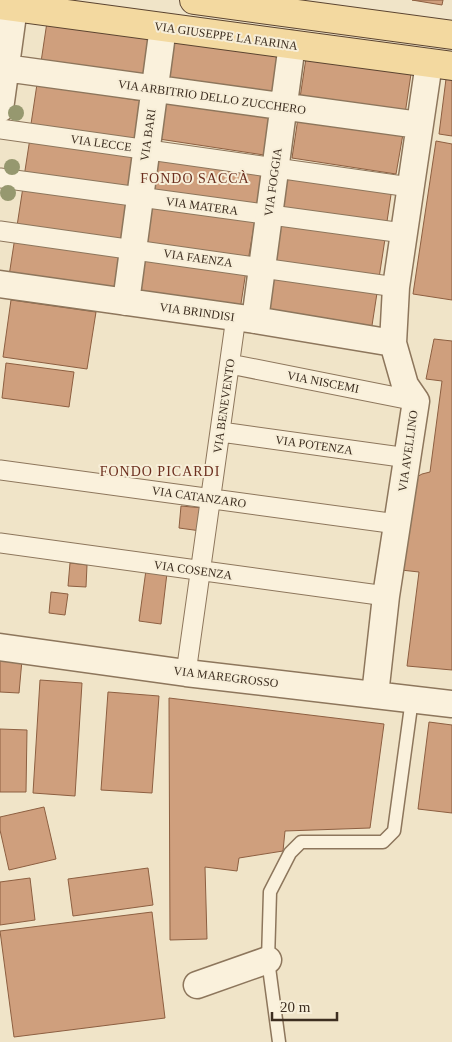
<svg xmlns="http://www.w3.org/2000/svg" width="452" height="1042" font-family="Georgia,serif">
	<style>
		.building { fill: #cf9f7d; stroke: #8d5f41 }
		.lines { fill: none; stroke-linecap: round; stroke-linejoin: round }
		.service-casing { stroke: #8d765c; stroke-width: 15 }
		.pedestrian-casing { stroke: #8d765c; stroke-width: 21 }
		.minor-casing { stroke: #8d765c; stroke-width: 29 }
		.primary-casing { stroke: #5b4430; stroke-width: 30 }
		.service { stroke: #faf1dc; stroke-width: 12 }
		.pedestrian { stroke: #faf1dc; stroke-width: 19 }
		.minor { stroke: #faf1dc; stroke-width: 26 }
		.primary { stroke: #f3d9a0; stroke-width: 28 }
		.tree { fill: #96986f }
		.labels { text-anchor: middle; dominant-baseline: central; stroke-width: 4; stroke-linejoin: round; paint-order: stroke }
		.street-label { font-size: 12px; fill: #3d2e20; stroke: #f7eed8 }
		.neighbourhood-label { font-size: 14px; letter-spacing: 1px; fill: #6b2e1e; stroke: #f7eed8 }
	</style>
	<rect width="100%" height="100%" fill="#f0e4c8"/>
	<path class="building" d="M412,0H443L442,5Z
		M47,22L152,39L146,78L41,62Z
		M175,40L279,57L274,96L169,80Z
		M306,58L411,74L405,114L300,98Z
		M446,79L452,80V136L439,134Z
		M37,84L142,101L136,140L31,124Z
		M165,99L270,115L264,155L159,139Z
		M298,118L403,134L396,174L292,158Z
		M30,138L135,154L128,194L24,177Z
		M436,141L452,144V300L413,294Z
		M157,154L262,171L256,210L151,194Z
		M287,172L392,188L386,228L281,212Z
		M23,187L128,203L122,243L17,226Z
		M149,205L255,221L248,261L144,245Z
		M280,222L385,239L379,278L274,262Z
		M15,237L120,253L113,293L9,276Z
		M142,254L246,271L240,310L136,294Z
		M272,277L377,293L371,332L266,316Z
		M11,300L96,312L87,369L3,357Z
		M434,339L452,341V670L407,666L419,572L401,570L413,479L422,474L430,472L442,381L426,379Z
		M6,363L74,372L69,407L2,398Z
		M181,506L203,508L201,531L179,528Z
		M70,563L87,565L86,587L68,586Z
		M146,570L167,573L161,624L139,621Z
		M51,592L68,594L65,615L49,613Z
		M0,658L22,660L19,693L0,692Z
		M40,680L82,683L75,796L33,793Z
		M108,692L159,696L152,793L101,790Z
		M169,698L384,724L370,828L285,831L283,851L239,858L237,871L205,867L207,939L170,940Z
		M429,722L452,725V813L418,809Z
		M0,729L27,730L26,792H0Z
		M44,807L56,859L9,870L0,830V817Z
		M148,868L153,905L73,916L68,879Z
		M30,878L35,920L0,925V882Z
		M152,912L165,1018L14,1037L0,931Z"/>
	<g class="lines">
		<g class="service-casing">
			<path id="service" d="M279,1042L268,960L270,892L290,853L301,842H383L394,831L412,699"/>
		</g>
		<g class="pedestrian-casing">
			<path id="pedestrian" d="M0,129L410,187
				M0,178L403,233
				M0,231L396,287
				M230,364L416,401
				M221,432L408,458
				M0,470L397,524
				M0,543L386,596
				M186,673L236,317"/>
		</g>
		<g class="minor-casing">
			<path id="minor" d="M5,68L419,125
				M0,109L15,0
				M0,284L255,320L393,343
				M126,302L163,27
				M255,320L292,44
				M0,647L186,673L452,704
				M375,695L386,596L416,401L405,385L393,343L396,287L429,63
				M197,985L268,960"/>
		</g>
		<g class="primary-casing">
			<path id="primary" d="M194,0L452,35
				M0,5L452,66"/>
		</g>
		<use href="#service" class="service"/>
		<use href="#pedestrian" class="pedestrian"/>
		<use href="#minor" class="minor"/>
		<use href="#primary" class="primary"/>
	</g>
	<g class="tree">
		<circle cx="16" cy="113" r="8"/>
		<circle cx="12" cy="167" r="8"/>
		<circle cx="8" cy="193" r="8"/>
	</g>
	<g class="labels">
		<g class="street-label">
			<text transform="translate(226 36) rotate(8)">VIA GIUSEPPE LA FARINA</text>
			<text transform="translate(212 97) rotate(8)">VIA ARBITRIO DELLO ZUCCHERO</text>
			<text transform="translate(148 135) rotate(-82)">VIA BARI</text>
			<text transform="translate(101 143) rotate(8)">VIA LECCE</text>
			<text transform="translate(273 182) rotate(-82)">VIA FOGGIA</text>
			<text transform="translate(202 206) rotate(8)">VIA MATERA</text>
			<text transform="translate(198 258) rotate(8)">VIA FAENZA</text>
			<text transform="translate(197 312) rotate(8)">VIA BRINDISI</text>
			<text transform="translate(323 382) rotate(11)">VIA NISCEMI</text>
			<text transform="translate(224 406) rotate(-82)">VIA BENEVENTO</text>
			<text transform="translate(314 445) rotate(8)">VIA POTENZA</text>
			<text transform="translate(408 451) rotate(-82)">VIA AVELLINO</text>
			<text transform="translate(199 497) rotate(8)">VIA CATANZARO</text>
			<text transform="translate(193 570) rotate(8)">VIA COSENZA</text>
			<text transform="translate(226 677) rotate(7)">VIA MAREGROSSO</text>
		</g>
		<g class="neighbourhood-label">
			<text x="195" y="178">FONDO SACCÀ</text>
			<text x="160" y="471">FONDO PICARDI</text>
		</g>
	</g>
	<path d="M272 1012v8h65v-8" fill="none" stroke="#3d2e20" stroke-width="2.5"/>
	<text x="280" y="1012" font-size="15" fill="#3d2e20" stroke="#f7eed8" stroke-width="4" paint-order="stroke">20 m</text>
</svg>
